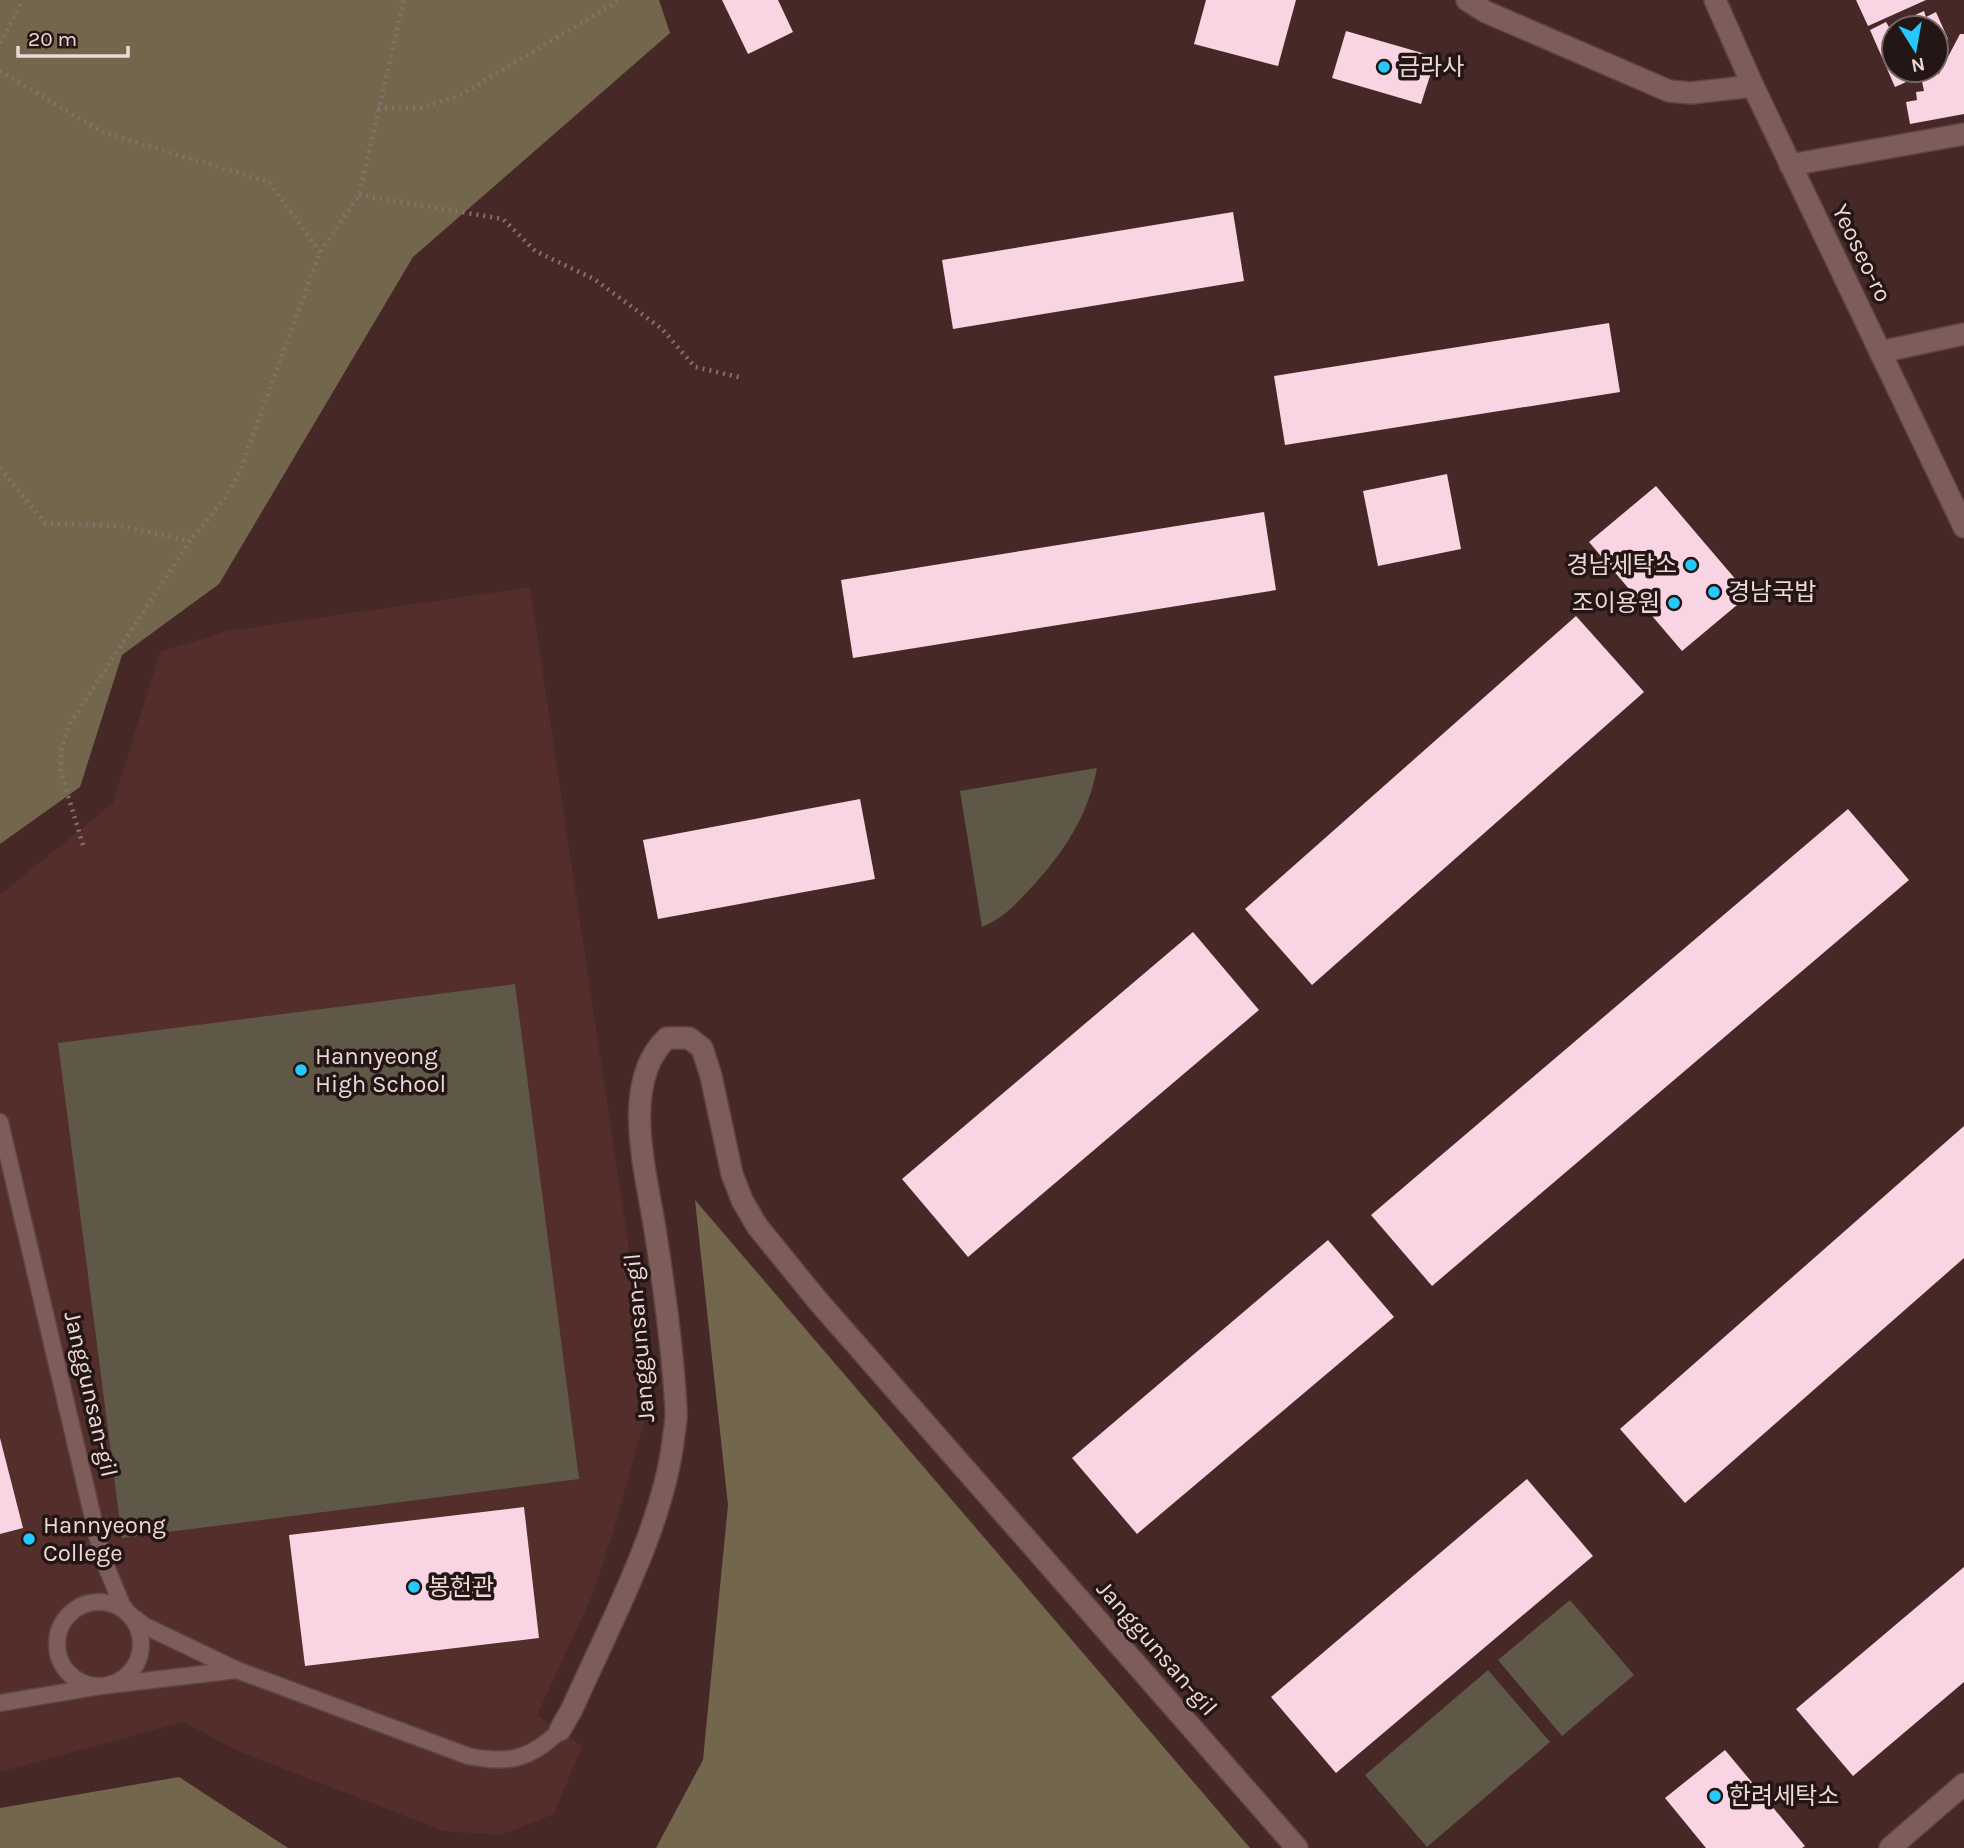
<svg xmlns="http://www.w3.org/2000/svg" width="1964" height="1848" font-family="Karla,'Noto Sans KR',sans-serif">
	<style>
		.built { fill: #532e2b }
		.green { fill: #5f5847 }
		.forest { fill: #72674d }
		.building { fill: #f9d5e3 }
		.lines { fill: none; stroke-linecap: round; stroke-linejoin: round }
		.lane-casing { stroke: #5d4543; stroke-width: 19 }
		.street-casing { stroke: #5d4543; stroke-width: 24 }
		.secondary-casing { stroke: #5d4543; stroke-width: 24 }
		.path { stroke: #886f6d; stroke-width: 4.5; stroke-dasharray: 2 5; stroke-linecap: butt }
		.lane { stroke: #7d5c59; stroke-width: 16 }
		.street { stroke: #7d5c59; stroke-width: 21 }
		.secondary { stroke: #7d5c59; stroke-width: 21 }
		.poi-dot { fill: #26c8fe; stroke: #231615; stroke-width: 2.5 }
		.labels { text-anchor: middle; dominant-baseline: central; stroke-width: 7; stroke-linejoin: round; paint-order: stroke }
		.poi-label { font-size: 24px; fill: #ecd8d6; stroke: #231615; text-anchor: start }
		.street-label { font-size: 24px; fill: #ecd8d6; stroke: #231615 }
	</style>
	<rect width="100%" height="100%" fill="#462927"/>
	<path class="built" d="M530,587L651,1396L617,1519L592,1596L537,1715L582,1746L554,1814L501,1835L444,1831L238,1751L183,1722L0,1772V895L113,803L160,652L228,631Z"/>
	<path class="green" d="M1097,768C1088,817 1062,855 1029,890C1014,906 1002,919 982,927L960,791Z
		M515,984L579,1479L122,1538L58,1043Z
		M1570,1600L1634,1675L1562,1736L1498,1660Z
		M1488,1670L1550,1742L1427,1847L1365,1775Z"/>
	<path class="forest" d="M0,0H659L670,33L413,257L219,584L122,655L80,787L0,844Z
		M695,1200L1250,1848H656L703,1760L728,1505Z
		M179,1777L288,1848H0V1808Z"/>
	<path class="building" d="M722,0H778L793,32L748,54Z
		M1206,0H1296L1278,66L1194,44Z
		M1856,0H1926L1868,26Z
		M1924,11L1926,17L1936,12L1948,39L1936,44V28H1894V70H1912L1915,78L1895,87L1870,30L1886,22L1889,27Z
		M1346,31L1436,57L1421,104L1332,78Z
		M1960,34H1964V114L1910,124L1906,102L1917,100L1916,92L1924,91L1921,77L1939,74Z
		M1233,212L1244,281L953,329L942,260Z
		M1609,323L1620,392L1285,445L1274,376Z
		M1447,474L1461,549L1378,566L1363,491Z
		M1656,486L1749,595L1682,651L1589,542Z
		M1264,512L1276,590L853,658L841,580Z
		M1576,616L1644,692L1312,985L1245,909Z
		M860,799L875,879L658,919L643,840Z
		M1848,809L1909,880L1432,1286L1371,1215Z
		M1193,932L1259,1010L968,1257L902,1179Z
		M1964,1126V1258L1685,1503L1620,1429Z
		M1328,1240L1394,1317L1137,1534L1072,1458Z
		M0,1438L23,1528L0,1534Z
		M1527,1479L1593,1556L1336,1773L1271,1697Z
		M524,1507L539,1638L305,1666L289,1535Z
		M1964,1567V1682L1853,1776L1796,1709Z
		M1725,1750L1805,1846L1802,1848H1706L1665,1798Z"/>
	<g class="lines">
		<g class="lane-casing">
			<path id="lane" d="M0,1122L102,1556L122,1605L129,1614L145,1626L237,1670L468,1756C507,1764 531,1760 560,1730
				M57 1644a42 42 0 1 1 84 0a42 42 0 1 1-84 0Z
				M0,1703L101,1686L237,1670"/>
		</g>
		<g class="street-casing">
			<path id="street" d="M1467,0L1486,12L1669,91L1691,93L1753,86
				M1790,165L1964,134
				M1880,352L1964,334
				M560,1730L572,1709C608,1628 662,1529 673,1442C674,1431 677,1420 676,1410C673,1352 665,1293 656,1236C648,1178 618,1084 667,1038H689L702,1048L711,1076L732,1174L742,1200L757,1226L818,1301L1297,1848
				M1890,1848L1964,1784"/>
		</g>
		<g class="secondary-casing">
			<path id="secondary" d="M1715,0L1753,86L1964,527"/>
		</g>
		<path class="path" d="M0,43L23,0
			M0,71L104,133L269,182L320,252
			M378,108H421L458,96L620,0
			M359,195L503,219L535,251L594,279L662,329L695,367L743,378
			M0,468L45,523L120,526L190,541
			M83,845L61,772V750L69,725L190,541L225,498L238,476L320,252L359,195L404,0"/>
		<use href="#lane" class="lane"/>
		<use href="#street" class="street"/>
		<use href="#secondary" class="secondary"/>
	</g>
	<g class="poi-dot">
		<circle cx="1384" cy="67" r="7"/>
		<circle cx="1691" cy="565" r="7"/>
		<circle cx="1714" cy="592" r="7"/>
		<circle cx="1674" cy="603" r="7"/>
		<circle cx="301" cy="1070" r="7"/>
		<circle cx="29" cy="1539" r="7"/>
		<circle cx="414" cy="1587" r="7"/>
		<circle cx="1715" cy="1796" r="7"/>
	</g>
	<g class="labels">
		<g class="poi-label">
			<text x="1398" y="67">금라사</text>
			<text x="1677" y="565" text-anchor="end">경남세탁소</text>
			<text x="1728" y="592">경남국밥</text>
			<text x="1660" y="603" text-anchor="end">조이용원</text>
			<text x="315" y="1056">Hannyeong<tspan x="315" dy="28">High School</tspan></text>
			<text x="43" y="1525">Hannyeong<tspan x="43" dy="28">College</tspan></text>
			<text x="428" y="1587">봉헌관</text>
			<text x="1729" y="1796">한려세탁소</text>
		</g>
		<g class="street-label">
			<text transform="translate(1862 253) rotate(64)">Yeoseo-ro</text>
			<text transform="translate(639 1338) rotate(-95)">Janggunsan-gil</text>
			<text transform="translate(91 1394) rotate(77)">Janggunsan-gil</text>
			<text transform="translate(1157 1648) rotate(49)">Janggunsan-gil</text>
		</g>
	</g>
	<g transform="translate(1915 49) rotate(169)"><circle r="33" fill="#231615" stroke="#736462" stroke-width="2"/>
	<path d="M0-5L12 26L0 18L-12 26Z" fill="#26c8fe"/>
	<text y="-10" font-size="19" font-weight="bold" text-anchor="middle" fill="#ecd8d6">N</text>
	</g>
	<path d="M18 46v10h110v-10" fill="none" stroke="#ecd8d6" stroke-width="3.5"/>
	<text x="28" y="46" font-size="21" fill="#ecd8d6" stroke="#231615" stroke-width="5" paint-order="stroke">20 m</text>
</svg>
